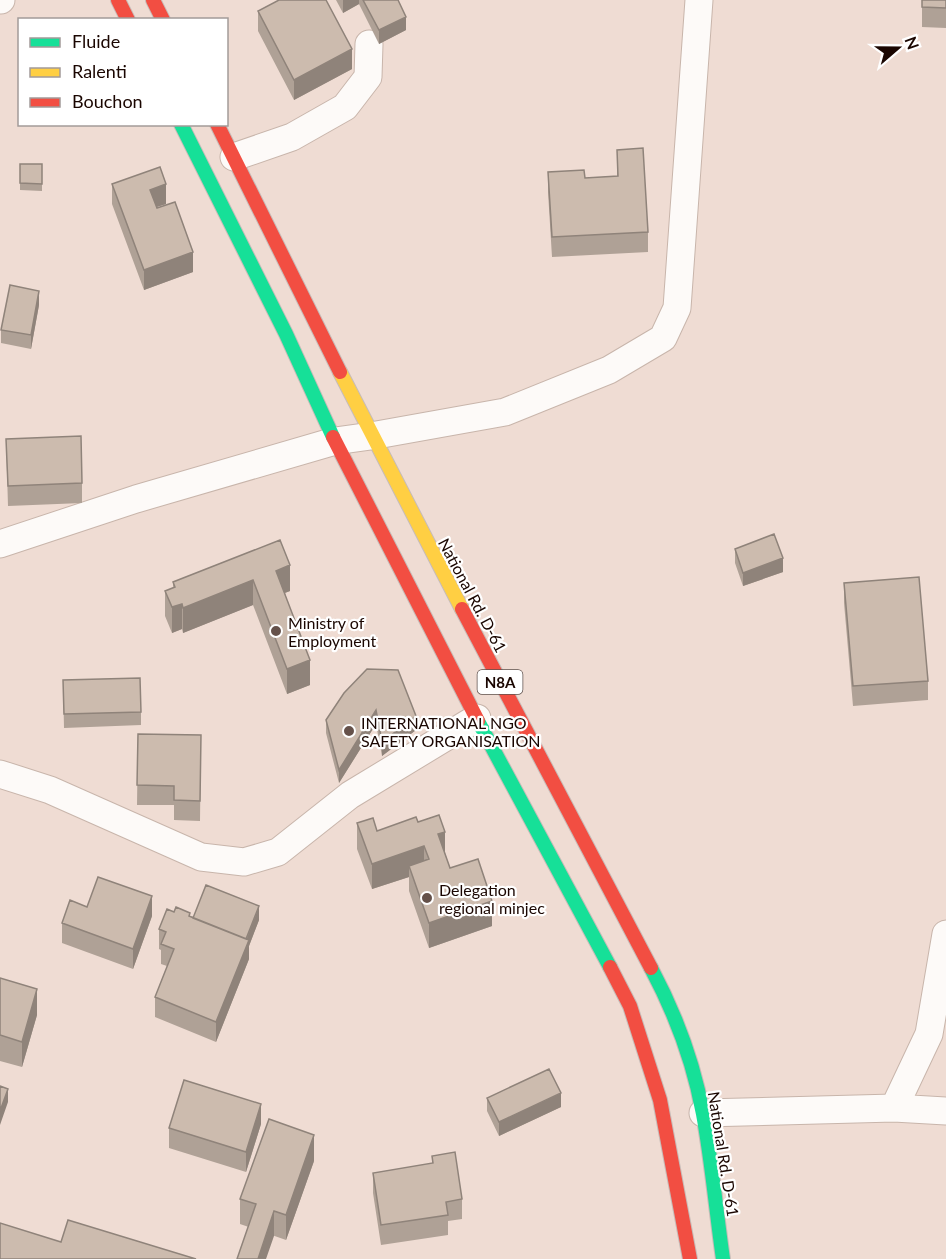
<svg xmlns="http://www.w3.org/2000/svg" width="946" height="1259" font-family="Lato,sans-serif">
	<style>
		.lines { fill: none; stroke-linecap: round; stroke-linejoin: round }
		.street-casing { stroke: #c8b5ab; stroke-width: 29 }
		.fast-casing { stroke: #c7bcb8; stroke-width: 16 }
		.slow-casing { stroke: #c7bcb8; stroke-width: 16 }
		.jam-casing { stroke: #c7bcb8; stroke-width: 16 }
		.street { stroke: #fdfaf8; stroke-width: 27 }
		.fast { stroke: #16e098; stroke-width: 14 }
		.slow { stroke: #ffcf43; stroke-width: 14 }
		.jam { stroke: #f24e42; stroke-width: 14 }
		.wall { fill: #afa196 }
		.shaded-wall { fill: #8f837a }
		.building { fill: #ccbbae; stroke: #8f837a; stroke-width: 1.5 }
		.poi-dot { fill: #65514a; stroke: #fff; stroke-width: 2 }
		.labels { text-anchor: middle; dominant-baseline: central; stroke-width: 4.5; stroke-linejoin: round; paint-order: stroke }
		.shield { fill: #fff; stroke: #5f514d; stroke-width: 1.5 }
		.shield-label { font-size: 15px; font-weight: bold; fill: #1a0601 }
		.street-label { font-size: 16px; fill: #1a0601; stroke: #fff }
		.poi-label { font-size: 16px; fill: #1a0601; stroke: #fff; text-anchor: start }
	</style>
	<rect width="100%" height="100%" fill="#efdcd3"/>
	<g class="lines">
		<g class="street-casing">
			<path id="street" d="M0,0H1
				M234,157L292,137L345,107L368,77L369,44
				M0,544L136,499L335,441L371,436L505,412L609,370L663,338L677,308L699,0
				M0,774L50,790L201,857L244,862L278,852L350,795L477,718
				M894,1108L929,1034L946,934
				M703,1113L894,1108L946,1111"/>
		</g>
		<g class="fast-casing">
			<path id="fast" d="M181,124L286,334L333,437
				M478,721L610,967
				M651,968C675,1013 694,1064 703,1114C712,1162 716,1211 723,1259"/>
		</g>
		<g class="slow-casing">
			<path id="slow" d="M340,372L462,609"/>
		</g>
		<g class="jam-casing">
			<path id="jam" d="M118,0L128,20
				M153,0L163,20
				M217,124L340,372
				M333,437L478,721
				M462,609L651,968
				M610,967L630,1006L660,1100L690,1259"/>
		</g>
		<use href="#street" class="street"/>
		<use href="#fast" class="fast"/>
		<use href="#slow" class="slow"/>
		<use href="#jam" class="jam"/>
	</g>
	<path class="wall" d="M336,0H398L406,30L379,44L359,4L343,13Z
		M922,0H946V28L922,27Z
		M258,11L352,69L294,100L258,31Z
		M617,150L648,232V252L552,257L548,192V172L585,178L617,176Z
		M20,164H42V191L20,190Z
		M112,184L166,204L157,207L193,272L144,290L112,204Z
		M39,305L31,349L1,343V330Z
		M6,439L82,483V503L8,506Z
		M280,540L290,591L285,593L310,685L287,694L253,605L183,633L182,629L172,633L165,616V591L173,588V582Z
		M735,549L783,572L743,586L735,563Z
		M844,583L928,681V700L853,706L844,603Z
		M63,680L141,712V725L64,728Z
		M344,693L416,730L382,756L376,724L339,783L326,733V720Z
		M138,734L201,735L200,821L174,820V805H137Z
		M418,822L445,853L450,868L492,926L429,948L409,891V877L372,889L357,849V823L377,831Z
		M152,916L133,969L62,943V923Z
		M190,917L193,918L259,920L249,946V959L216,1042L155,1017V997L167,966L161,964V950L159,949V929Z
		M0,978L37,1015L22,1067L0,1061Z
		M487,1098L561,1107L499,1136L487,1111Z
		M261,1124L246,1172L169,1148V1128Z
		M432,1156L462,1199V1219L448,1221V1235L381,1245L373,1193V1173L432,1164Z
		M314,1161L286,1240L240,1224V1199Z"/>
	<path class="shaded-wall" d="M343,0H359V4L343,13Z
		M406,17V30L379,44V30Z
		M352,49V69L294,100V80Z
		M166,184V204L150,209V190Z
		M193,252V272L144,290V270Z
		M39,291V305L31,349V335Z
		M783,558V572L743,586V573Z
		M290,565V591L276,596V571Z
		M253,580V605L183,633V608Z
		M182,604V629L172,633V607Z
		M310,660V685L287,694V669Z
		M376,710V724L339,783V770Z
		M416,716V730L382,756V742Z
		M445,832V857L438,834Z
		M424,846V871L409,866V877L372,889V864Z
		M152,896V916L133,969V949Z
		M492,901V926L429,948V923Z
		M259,906V920L249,946V959L216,1042V1022Z
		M37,989V1015L22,1067V1042Z
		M8,1089V1102L0,1125V1111Z
		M561,1093V1107L499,1136V1122Z
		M261,1104V1124L246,1172V1152Z
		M314,1135V1161L286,1240V1215Z
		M274,1211V1236L266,1259H258Z"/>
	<path class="building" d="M279,0H326L352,49L294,80L258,11Z
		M363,0H398L406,17L379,30Z
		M922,0H946V8L922,7Z
		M643,148L648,232L552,237L548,172L584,170L585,178L618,176L617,150Z
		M20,164H42V184L20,183Z
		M160,167L166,184L150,190L157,208L175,202L193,252L144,270L112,184Z
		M10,285L39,291L31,335L1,330Z
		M81,436L82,483L8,486L6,439Z
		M774,534L783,558L743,573L735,549Z
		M280,540L290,565L276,571L310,660L287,669L253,580L183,608L182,604L172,607L165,591L175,587L173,582Z
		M919,577L928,681L853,686L844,583Z
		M367,669L398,670L416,716L382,742L376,710L339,770L326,720L344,693Z
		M140,678L141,712L64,714L63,680Z
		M138,734L201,735L200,801L174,800V786L137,785Z
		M439,815L445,832L438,834L450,868L478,859L492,901L429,923L409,866L429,859L424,846L372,864L357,823L373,818L377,831L416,817L418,822Z
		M98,877L152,896L133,949L62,923L70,900L87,907Z
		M206,885L259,906L246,939L193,918Z
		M176,907L190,913L189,916L249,940L216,1022L155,997L174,949L161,944L166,932L159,929L167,909L174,912Z
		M0,978L37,989L22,1042L0,1035Z
		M549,1069L561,1093L499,1122L487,1098Z
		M184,1080L261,1104L246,1152L169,1128Z
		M0,1086L8,1089L0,1111Z
		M269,1119L314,1135L286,1215L274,1211L258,1259H237L256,1204L240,1199Z
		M455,1152L462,1199L446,1202L448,1215L381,1225L373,1173L433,1163L432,1156Z
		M68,1220L196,1259H0V1223L61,1242Z"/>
	<g class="poi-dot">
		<circle cx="276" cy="631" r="6"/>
		<circle cx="349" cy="731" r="6"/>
		<circle cx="427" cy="898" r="6"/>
	</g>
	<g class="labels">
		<rect class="shield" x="477.5" y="670" width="45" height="24" rx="4.5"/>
		<g class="shield-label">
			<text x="500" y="682">N8A</text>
		</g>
		<g class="street-label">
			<text transform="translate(473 595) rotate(62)">National Rd. D-61</text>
			<text transform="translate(724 1154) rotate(81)">National Rd. D-61</text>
		</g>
		<g class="poi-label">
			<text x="288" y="622">Ministry of<tspan x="288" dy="18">Employment</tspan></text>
			<text x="361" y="722">INTERNATIONAL NGO<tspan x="361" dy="18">SAFETY ORGANISATION</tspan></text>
			<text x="439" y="889">Delegation<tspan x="439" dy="18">regional minjec</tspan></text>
		</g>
	</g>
	<rect x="18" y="18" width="210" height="108" fill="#ffffff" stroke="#a39b99" stroke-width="1.5"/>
	<rect x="30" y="38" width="30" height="9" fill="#16e098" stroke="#a39b99" stroke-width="1.5"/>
	<text x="72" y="48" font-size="18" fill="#1a0601">Fluide</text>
	<rect x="30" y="68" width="30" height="9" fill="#ffcf43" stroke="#a39b99" stroke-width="1.5"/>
	<text x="72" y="78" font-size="18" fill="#1a0601">Ralenti</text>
	<rect x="30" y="98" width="30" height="9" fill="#f24e42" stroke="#a39b99" stroke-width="1.5"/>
	<text x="72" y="108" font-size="18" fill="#1a0601">Bouchon</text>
	<g transform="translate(898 48) rotate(70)" stroke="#ffffff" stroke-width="4.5" paint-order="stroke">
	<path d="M0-4.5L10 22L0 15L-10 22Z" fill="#1a0601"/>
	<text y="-9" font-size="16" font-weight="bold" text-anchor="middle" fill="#1a0601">N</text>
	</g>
</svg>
